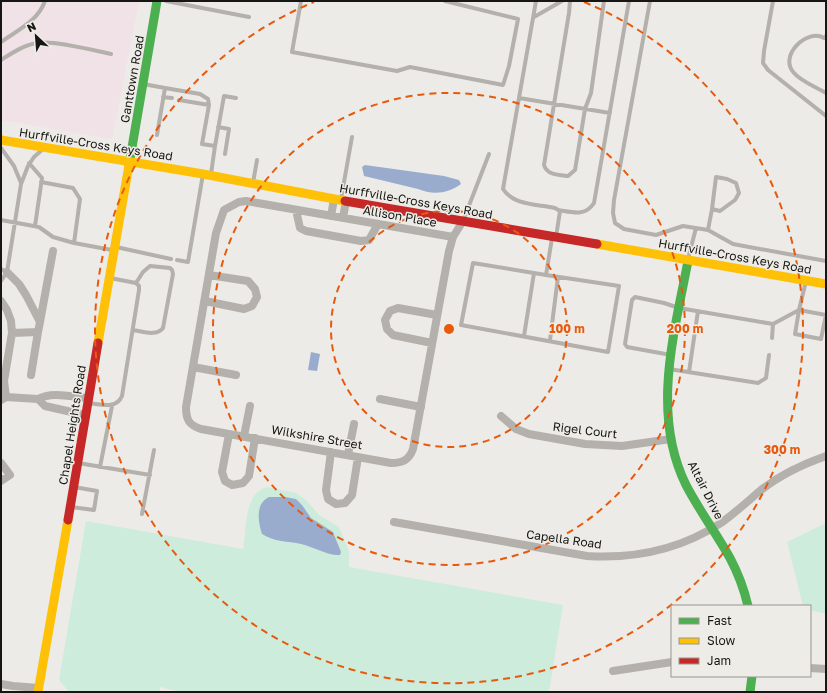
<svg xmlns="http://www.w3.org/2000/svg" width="827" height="693" font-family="'Golos Text',sans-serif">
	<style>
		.education { fill: #f0e2e6 }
		.green { fill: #ceecdb }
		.water { fill: #9aaccd }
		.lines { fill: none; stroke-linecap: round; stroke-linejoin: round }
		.lane { stroke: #b4b0ab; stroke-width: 4 }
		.street { stroke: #b4b0ab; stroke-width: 8 }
		.fast { stroke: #4caf50; stroke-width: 9 }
		.slow { stroke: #ffc107; stroke-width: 9 }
		.jam { stroke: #c62828; stroke-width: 9 }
		.ring { fill: none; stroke: #e8590c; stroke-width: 2; stroke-dasharray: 7 5 }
		.labels { text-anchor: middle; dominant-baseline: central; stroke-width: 3; stroke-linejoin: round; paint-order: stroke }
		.street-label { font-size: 12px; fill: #171614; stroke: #eeece6 }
		.centre { fill: #e8590c; stroke: #eeece6; stroke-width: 2 }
		.ring-label { font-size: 12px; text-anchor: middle; font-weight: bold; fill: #e8590c; stroke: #eeece6; stroke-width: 3; stroke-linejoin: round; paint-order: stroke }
	</style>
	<rect width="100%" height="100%" fill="#ecebe8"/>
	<path class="education" d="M1,1H139L112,139L1,120Z"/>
	<path class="green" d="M267,487L296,493L307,501L319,515L339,527L349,551V567L563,605L549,692H181L160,687V692H69L59,680L86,521L243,549C247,530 243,493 267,487Z
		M826,523V614L810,610V606H803L787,542Z"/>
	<path class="water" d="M365,165L444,176L459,180L461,184C448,194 432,195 418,189L364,176L362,167Z
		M311,352L320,354L317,371L308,370Z
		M269,497H285L296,499L302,505L311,518L333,532L341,552L340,555C328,556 314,547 301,544C288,541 274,542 262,534C258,521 255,504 269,497Z"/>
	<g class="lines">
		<path class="lane" d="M166,1L249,17
			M301,1L292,52L397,71L410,67L503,85L509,66L518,19L445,1
			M536,1L503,189C514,206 538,204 555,208L560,211L556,237
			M570,1L569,13L544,165C547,175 558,175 568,176L575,170L585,109L591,93L604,1
			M650,1L614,200L613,213L615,223L624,229L656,235L683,226L708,230L733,244L826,261
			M773,1L764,51L763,63L768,70L826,116
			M534,17L562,1
			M826,36L824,38C807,28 778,56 794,73C802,82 816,87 826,93
			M1,42C18,30 38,21 45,1
			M1,60C12,53 24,45 37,43C54,40 92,50 111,54
			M143,84L165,88L157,135
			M165,88L200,94L208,99L209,105L202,144L215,146L211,174
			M163,97L172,98
			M519,98L610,113
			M179,100L209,105
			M218,127L229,129L225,154
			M215,146L224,96L236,98
			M1,148L14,166L21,183
			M29,163L42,178L35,226
			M716,177L727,179L736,183L739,193L735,200L720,211L712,209Z
			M41,182L73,188L80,199L74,243
			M253,183L257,160
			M341,199L352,137
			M558,210C572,212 585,217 594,203L629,1
			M1,220L39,227L53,237L74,243L112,250
			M463,221L489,154
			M708,230L712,209
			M116,247L171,259
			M688,259L696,228
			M177,260L188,262L203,174
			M1,269L7,272
			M546,275L619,286L608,352L461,325L473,263L546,275L552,238
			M1,281L7,272L21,184L28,166L34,157L43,149
			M799,310L826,315L821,339L795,334Z
			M133,330C142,331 156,337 163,328L173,274L172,270L170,268L150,266L143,272L136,283
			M524,336L534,273
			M772,338L773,324
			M550,340L558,277
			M671,355L627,347L625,344L632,300L635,297L664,303L679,308L773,324L799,310L806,281
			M669,369L758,383L766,378L769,355
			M689,372L698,311
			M88,403C100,404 116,410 122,396L139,290V286L136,283L110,278
			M78,463L150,475
			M100,467L112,406
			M71,507L94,510L97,491L74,487
			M142,514L154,450"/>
		<path class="street" d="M296,210L300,228L306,231L361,241L369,240L378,224
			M331,216L334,199
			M343,218L346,201
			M453,237L246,201L239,202L224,210L216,233L186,407C186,420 189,425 201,429L391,463C403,463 409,460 413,449L449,251L453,237L463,221
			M7,272L19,284L26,295L40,322L38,332L12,333
			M1,301L7,310L11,321L12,333L4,381L6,397
			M205,301L244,309L252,306L257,297L255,289L248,281L209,275
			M40,322L53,251
			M432,343L393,335L387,329L385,320L390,311L398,308L437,315
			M193,367L236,375
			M31,375L38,332
			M38,399C52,391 72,397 88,398
			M380,399L421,407
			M1,400L6,397L38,399L45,406L85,415
			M501,416L516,429L529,434L585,444L622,446L671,439
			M229,434L222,472L225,481L232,485L243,483L249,476L255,438
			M244,436L250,406
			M331,452L326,490L328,499L336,504L345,503L352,495L358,457
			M348,455L354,424
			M1,463L10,475L1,481
			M394,522L587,556C635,559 681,549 721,523C735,513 748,501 761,490C780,475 803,464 826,456
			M810,668L826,669
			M613,671L672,662
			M1,684L13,686L39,688"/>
		<path class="fast" d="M129,165L157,1
			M688,261C674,334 651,414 686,485C699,510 716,533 730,558C738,573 744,589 748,606
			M750,692L752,676"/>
		<path class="slow" d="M1,140L203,174L345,201
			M597,244L826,284
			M98,343L129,165
			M38,692L68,520"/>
		<path class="jam" d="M345,201L597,244
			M68,520L98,343"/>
	</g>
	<g class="ring">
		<circle cx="449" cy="329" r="118"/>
		<circle cx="449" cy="329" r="236"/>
		<path d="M584 2A354 354 0 1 1 314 2"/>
	</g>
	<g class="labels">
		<g class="street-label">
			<text transform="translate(132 79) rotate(-80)">Ganttown Road</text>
			<text transform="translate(96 144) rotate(9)">Hurffville-Cross Keys Road</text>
			<text transform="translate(416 201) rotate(10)">Hurffville-Cross Keys Road</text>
			<text transform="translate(400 216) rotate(10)">Allison Place</text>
			<text transform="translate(735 256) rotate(10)">Hurffville-Cross Keys Road</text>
			<text transform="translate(72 425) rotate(-81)">Chapel Heights Road</text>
			<text transform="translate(585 430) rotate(7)">Rigel Court</text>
			<text transform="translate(317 437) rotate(10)">Wilkshire Street</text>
			<text transform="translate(706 490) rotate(63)">Altair Drive</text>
			<text transform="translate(564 539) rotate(8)">Capella Road</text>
		</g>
	</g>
	<circle cx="449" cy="329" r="6" class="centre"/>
	<g class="ring-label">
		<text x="567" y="333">100 m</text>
		<text x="685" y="333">200 m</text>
		<text x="782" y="454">300 m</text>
	</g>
	<rect width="827" height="693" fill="none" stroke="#171614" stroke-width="4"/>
	<rect x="671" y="605" width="140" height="72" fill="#eeece6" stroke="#989692"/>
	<rect x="679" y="618" width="20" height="6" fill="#4caf50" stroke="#989692"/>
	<text x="707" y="625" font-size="12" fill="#171614">Fast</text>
	<rect x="679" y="638" width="20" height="6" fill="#ffc107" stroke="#989692"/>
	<text x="707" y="645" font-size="12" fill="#171614">Slow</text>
	<rect x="679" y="658" width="20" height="6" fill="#c62828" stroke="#989692"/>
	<text x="707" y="665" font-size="12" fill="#171614">Jam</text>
	<g transform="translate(36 36) rotate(334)" stroke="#eeece6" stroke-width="3" paint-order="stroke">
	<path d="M0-3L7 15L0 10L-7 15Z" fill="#171614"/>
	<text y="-6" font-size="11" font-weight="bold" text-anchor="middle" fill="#171614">N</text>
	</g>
</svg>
